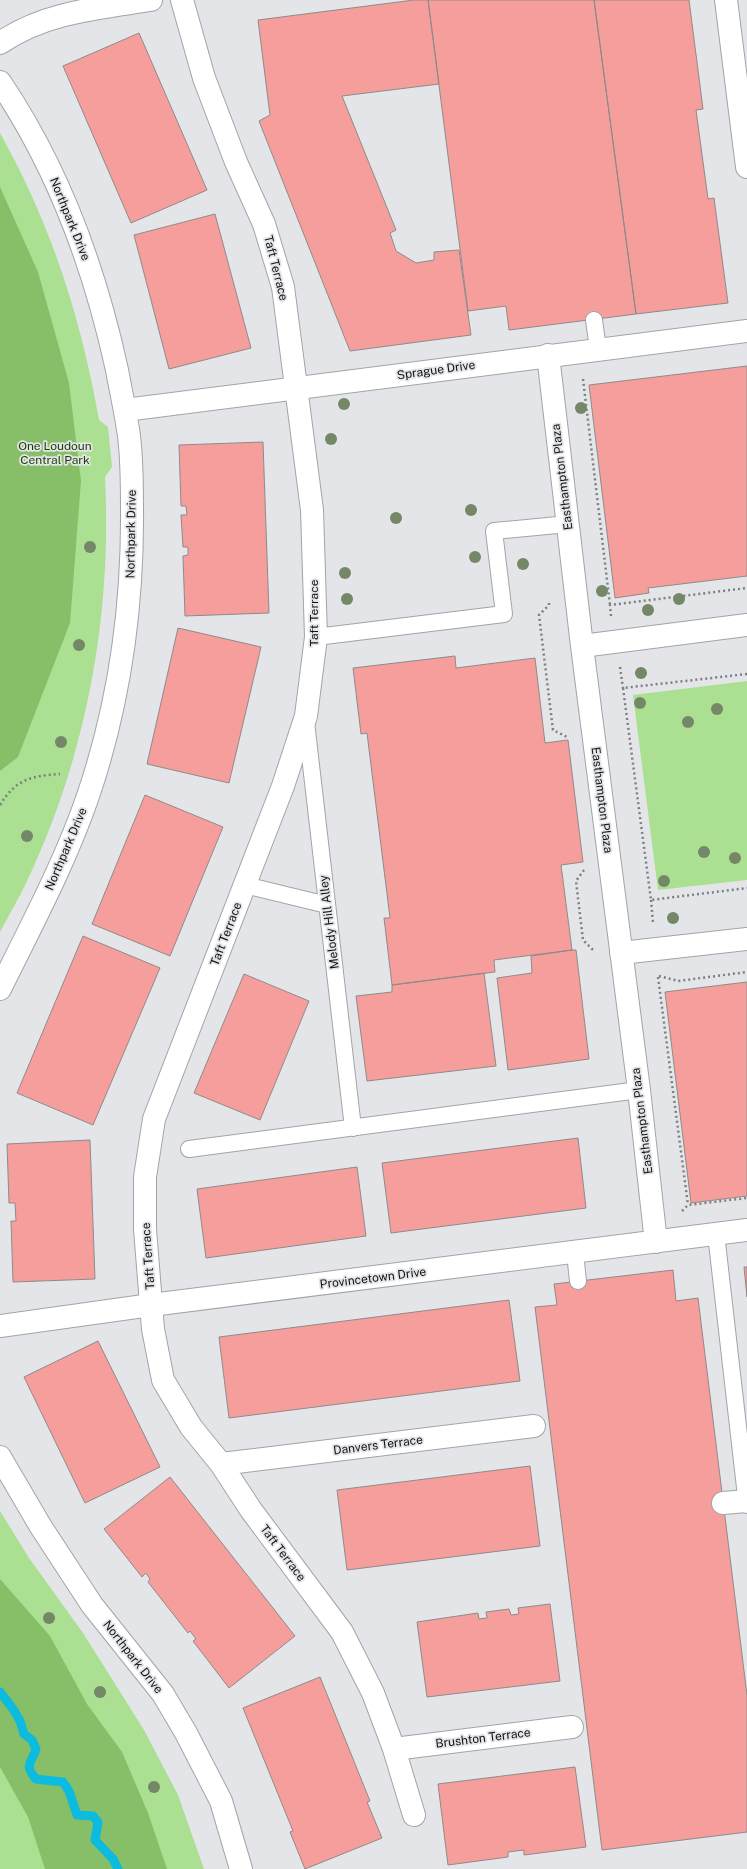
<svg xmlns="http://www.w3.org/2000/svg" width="747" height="1869" font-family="'Public Sans',sans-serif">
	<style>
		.green { fill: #abdf91 }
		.forest { fill: #87bf69 }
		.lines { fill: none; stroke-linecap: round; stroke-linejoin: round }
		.stream { stroke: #0cbbdd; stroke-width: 9 }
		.building { fill: #f59e9c; stroke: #8e8b8a }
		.lane-casing { stroke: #a2a4a7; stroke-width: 18 }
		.street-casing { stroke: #a2a4a7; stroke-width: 24 }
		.secondary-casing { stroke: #a2a4a7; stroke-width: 24 }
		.path { stroke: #7d7f81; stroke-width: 2.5; stroke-dasharray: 2 3; stroke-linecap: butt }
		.lane { stroke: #fff; stroke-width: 16 }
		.street { stroke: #fff; stroke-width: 22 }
		.secondary { stroke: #fff; stroke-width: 22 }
		.tree { fill: #748868 }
		.labels { text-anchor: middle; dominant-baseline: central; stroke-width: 3.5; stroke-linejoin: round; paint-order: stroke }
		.street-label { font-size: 12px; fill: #111213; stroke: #e3e5e8 }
		.park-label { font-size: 12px; fill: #193c00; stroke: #e3e5e8 }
	</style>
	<rect width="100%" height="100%" fill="#e3e5e8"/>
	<path class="green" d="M0,133C51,224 81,318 99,420L108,427L112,467L105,477C112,616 87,754 27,881C19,898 9,915 0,932Z
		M747,681V880L658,890L633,695Z
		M0,1511L29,1558L83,1633L144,1730L178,1795L204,1869H0Z"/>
	<path class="forest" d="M0,187L38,272L69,383L81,481L70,623L18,757L0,771Z
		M0,1579L50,1636L87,1704L122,1752L148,1813L167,1869H45L28,1817L0,1767Z"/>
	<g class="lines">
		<path class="stream" d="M0,1692L13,1709L20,1721L24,1734L32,1740L36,1749C32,1763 23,1764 36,1779L63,1782L69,1791L77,1815L93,1816L98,1822L95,1840L113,1859L118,1869"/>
	</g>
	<path class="building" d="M414,0H428L439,84L342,96L396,230L390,233L396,251L416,263L434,260V252L459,250L471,335L350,351L259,121L270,115L258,20Z
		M428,0H594L636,314L509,330L506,306L468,311Z
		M594,0H689L703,109L696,110L708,199L714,198L728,303L636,314Z
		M139,33L207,190L131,223L63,66Z
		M215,214L251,348L169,369L134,235Z
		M747,366V576L648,588L649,593L615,598L589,385Z
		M263,442L269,613L185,616L183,556L188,555V547H183L181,515H187L186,506H181L179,445Z
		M178,628L261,647L229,783L147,764Z
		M455,656L456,668L535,658L545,743L568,740L583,862L561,865L572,950L494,960L495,972L392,985L384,918H390L367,733L361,734L353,668Z
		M145,795L223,827L170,956L92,924Z
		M83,936L160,968L93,1125L17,1093Z
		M572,950H576L589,1059L508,1070L497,978L532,973L531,956Z
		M484,973L496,1066L367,1081L356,996L392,992V985Z
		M244,974L309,1001L260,1120L194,1093Z
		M747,982V1196L691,1203L665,992Z
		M578,1138L586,1208L391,1233L382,1163Z
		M90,1140L95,1279L13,1282L11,1221H16L15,1203H9L7,1144Z
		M357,1167L366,1236L206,1258L197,1189Z
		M744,1267H747V1297Z
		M673,1270L676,1301L698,1298L747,1695V1832L602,1850L535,1307L557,1305L554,1284Z
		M509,1300L520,1381L229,1418L219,1337Z
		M98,1341L160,1467L85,1503L24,1377Z
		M530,1466L540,1546L347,1570L337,1490Z
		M170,1477L295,1636L229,1688L193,1641L196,1639L190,1631L188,1633L148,1582L150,1579L146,1573L142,1577L104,1529Z
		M550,1604L560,1681L427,1697L417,1622L478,1613L479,1619L487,1618L486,1612L509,1609L511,1615L519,1614L518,1608Z
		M320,1677L370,1801L367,1802L382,1838L305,1869L290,1832L293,1831L243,1708Z
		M575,1767L586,1847L524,1855V1850L508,1852V1857L448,1865L438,1784Z"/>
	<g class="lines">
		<g class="lane-casing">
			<path id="lane" d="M594,320L598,349
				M316,637L504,614L494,531L568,524
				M306,722L353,1128
				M245,885L327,905
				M189,1149L639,1090
				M716,1234L747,1505
				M575,1253L578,1281"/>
		</g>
		<g class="street-casing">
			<path id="street" d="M182,0L204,78L236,162L264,224L283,287L312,510L316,637L306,716L283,786L154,1119L145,1177V1229L153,1329L163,1380L191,1427L221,1464L251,1510L342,1632L373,1693L394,1749L414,1815
				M726,0L747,167
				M0,43C45,12 99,8 151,0
				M548,355L582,646L639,1090L656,1242
				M582,646L747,625
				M621,953L747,939
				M0,1326L151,1305L747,1230
				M221,1464L534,1426
				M723,1503L747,1501
				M394,1749L572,1727"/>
		</g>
		<g class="secondary-casing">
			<path id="secondary" d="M0,82C58,168 95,269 117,370C121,392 126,414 129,436C132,460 132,484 132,508C133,607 120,702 88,796C65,863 31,926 0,989
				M125,410L747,331
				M0,1457L41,1527L92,1605L163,1694L186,1733L221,1801L241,1869"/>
		</g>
		<path class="path" d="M583,379L610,605
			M549,603V605L539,615L553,730L567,737
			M611,616L610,605L747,588
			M620,667L623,688
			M747,674L623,688L651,900L747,888
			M0,805C16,779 31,776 60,774
			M584,870L576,881L583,940L594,951
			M651,900L653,923
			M659,976L678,981L747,972
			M658,977L688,1205
			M682,1211L688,1205L747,1198"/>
		<use href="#lane" class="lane"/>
		<use href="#street" class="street"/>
		<use href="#secondary" class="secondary"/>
	</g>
	<g class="tree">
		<circle cx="344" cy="404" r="6"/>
		<circle cx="581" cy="408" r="6"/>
		<circle cx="331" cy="439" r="6"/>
		<circle cx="471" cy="510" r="6"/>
		<circle cx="396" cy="518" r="6"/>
		<circle cx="90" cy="547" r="6"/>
		<circle cx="475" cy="557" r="6"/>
		<circle cx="523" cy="564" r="6"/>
		<circle cx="345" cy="573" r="6"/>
		<circle cx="602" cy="591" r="6"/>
		<circle cx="347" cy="599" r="6"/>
		<circle cx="679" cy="599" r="6"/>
		<circle cx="648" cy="610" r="6"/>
		<circle cx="79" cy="645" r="6"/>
		<circle cx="641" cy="673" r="6"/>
		<circle cx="640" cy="703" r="6"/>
		<circle cx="717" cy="709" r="6"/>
		<circle cx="688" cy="722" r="6"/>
		<circle cx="61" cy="742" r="6"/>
		<circle cx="27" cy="836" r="6"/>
		<circle cx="704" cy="852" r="6"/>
		<circle cx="735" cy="858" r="6"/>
		<circle cx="664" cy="881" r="6"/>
		<circle cx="673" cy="918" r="6"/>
		<circle cx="49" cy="1618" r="6"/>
		<circle cx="100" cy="1692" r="6"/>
		<circle cx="154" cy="1787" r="6"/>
	</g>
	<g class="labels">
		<g class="street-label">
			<text transform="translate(70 219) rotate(68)">Northpark Drive</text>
			<text transform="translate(276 268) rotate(76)">Taft Terrace</text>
			<text transform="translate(436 370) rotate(-8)">Sprague Drive</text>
			<text transform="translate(562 477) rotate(-97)">Easthampton Plaza</text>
			<text transform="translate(131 534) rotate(-89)">Northpark Drive</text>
			<text transform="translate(314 613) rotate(-90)">Taft Terrace</text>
			<text transform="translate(602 800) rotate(83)">Easthampton Plaza</text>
			<text transform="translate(66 849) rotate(-67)">Northpark Drive</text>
			<text transform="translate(329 922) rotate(-97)">Melody Hill Alley</text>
			<text transform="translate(226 934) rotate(-69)">Taft Terrace</text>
			<text transform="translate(642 1121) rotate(-97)">Easthampton Plaza</text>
			<text transform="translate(148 1256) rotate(-94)">Taft Terrace</text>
			<text transform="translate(373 1278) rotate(-7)">Provincetown Drive</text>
			<text transform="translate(378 1445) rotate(-7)">Danvers Terrace</text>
			<text transform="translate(283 1553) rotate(53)">Taft Terrace</text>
			<text transform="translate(133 1657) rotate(52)">Northpark Drive</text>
			<text transform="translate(483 1738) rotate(-7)">Brushton Terrace</text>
		</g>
		<g class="park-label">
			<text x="55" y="446">One Loudoun<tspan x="55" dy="14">Central Park</tspan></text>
		</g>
	</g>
</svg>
